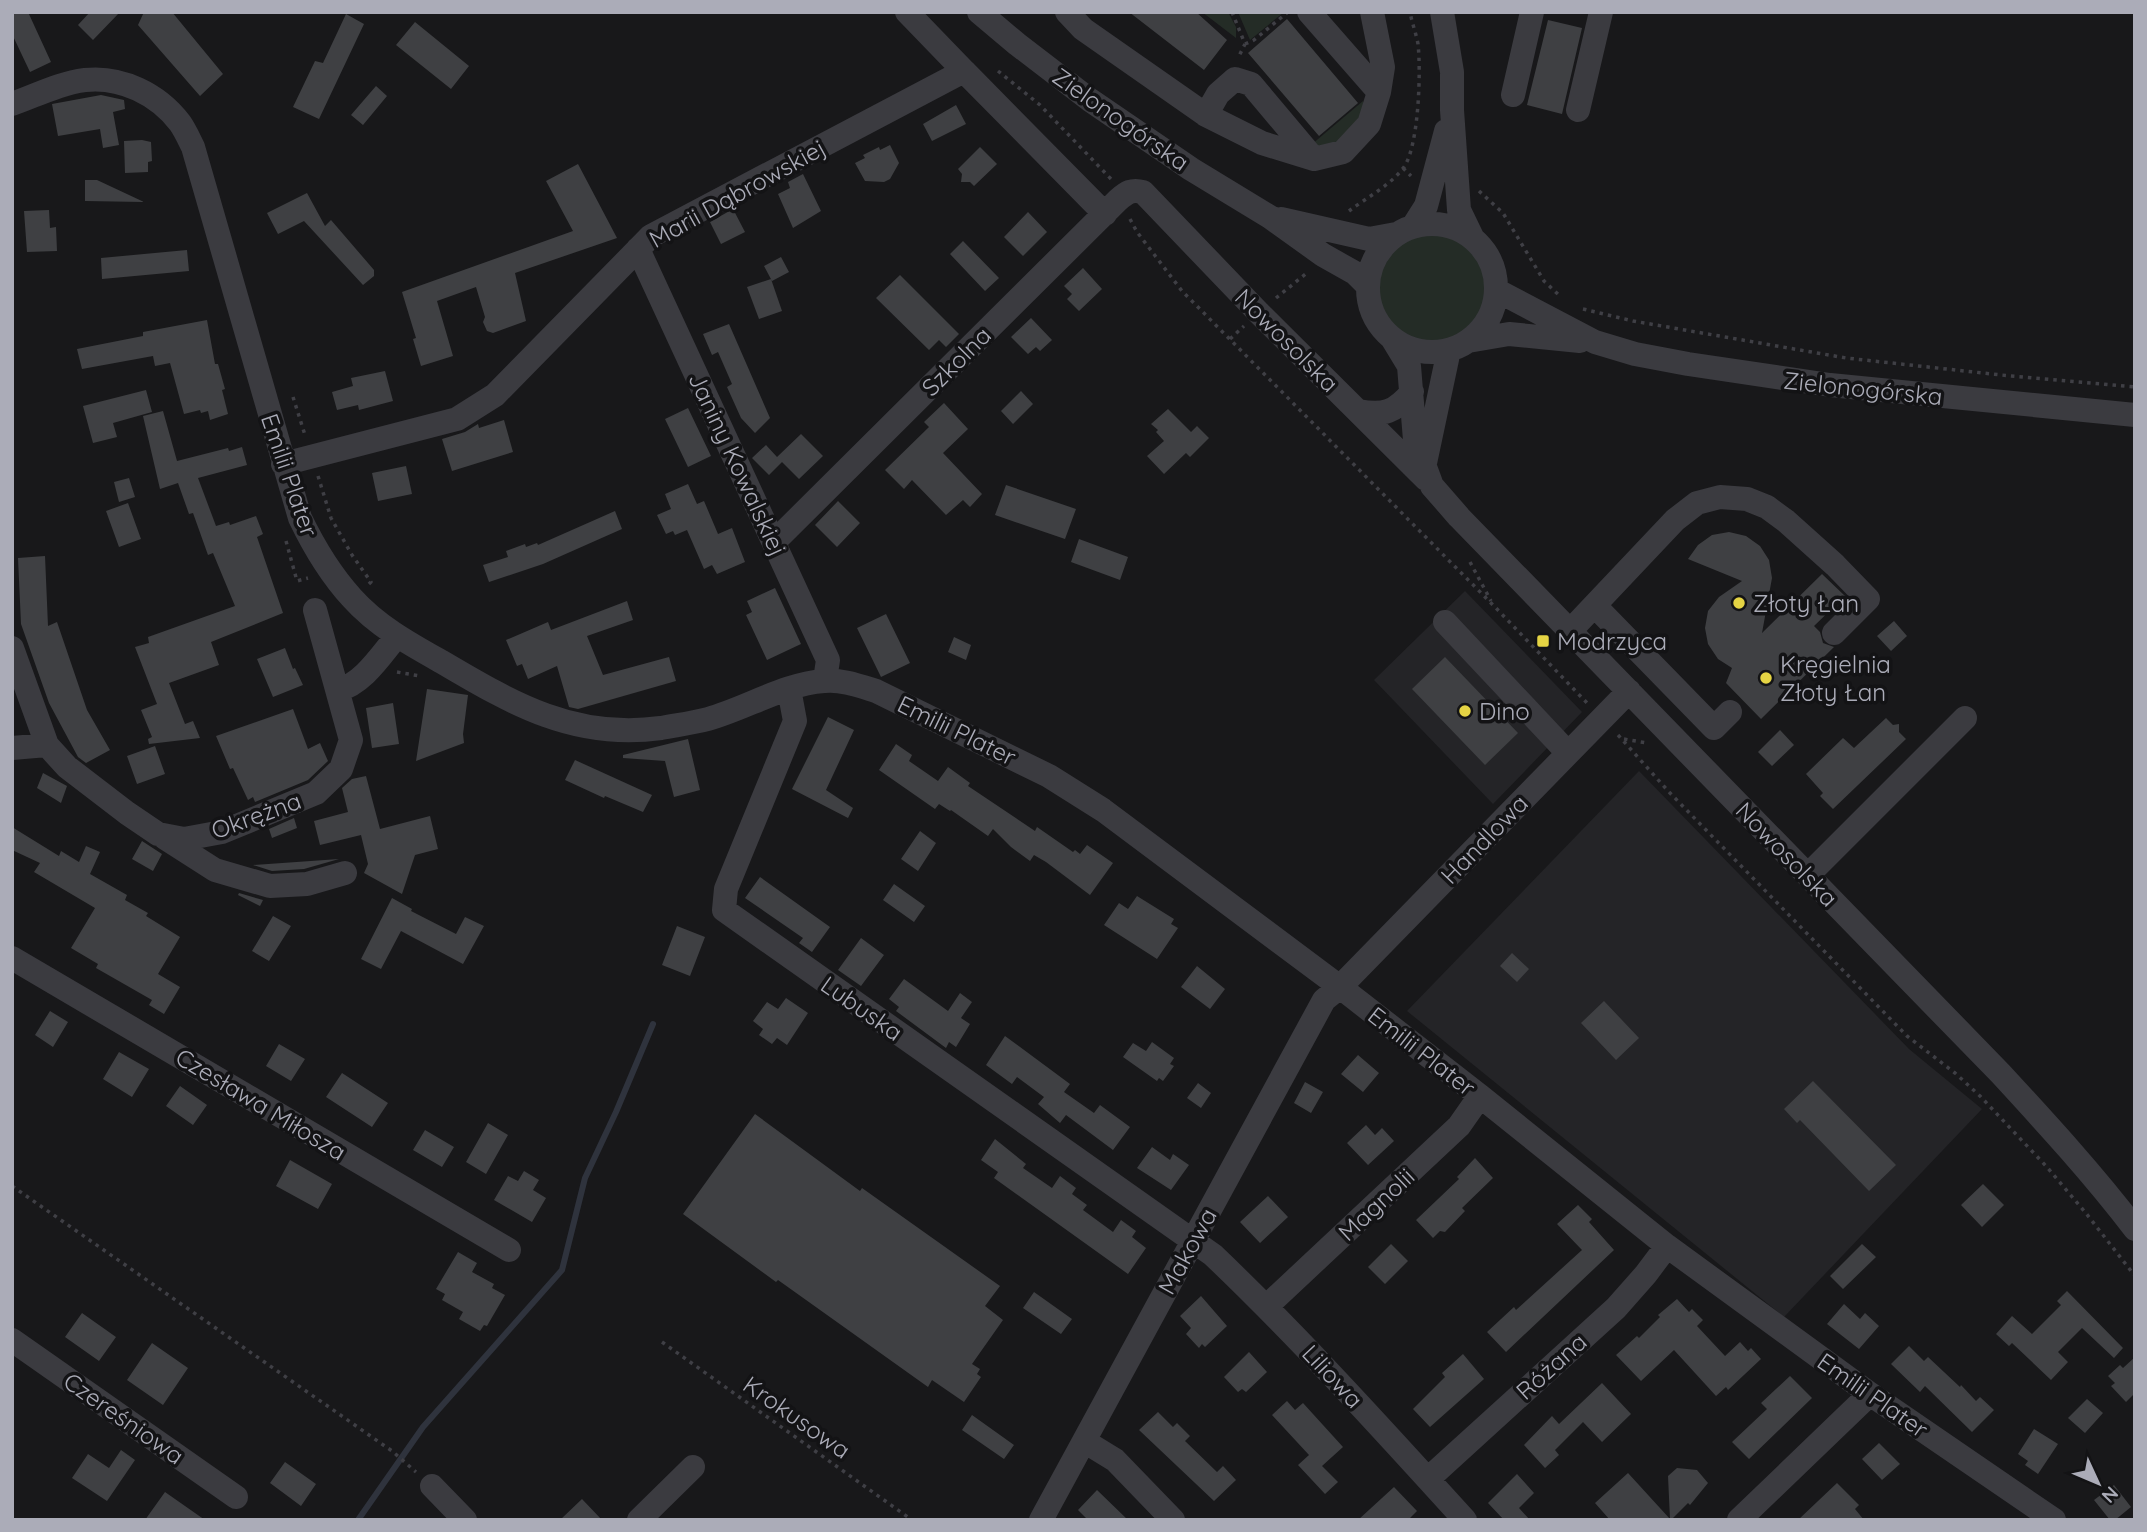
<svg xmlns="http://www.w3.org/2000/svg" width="2147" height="1532" font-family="Quicksand,sans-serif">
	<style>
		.built { fill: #242427 }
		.green { fill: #242c26 }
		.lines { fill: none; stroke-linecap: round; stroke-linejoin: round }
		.stream { stroke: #2f333d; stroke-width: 6 }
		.building { fill: #3f4043 }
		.path { stroke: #3f3f45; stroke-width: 3.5; stroke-dasharray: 3.5 5; stroke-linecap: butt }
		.minor { stroke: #3b3b40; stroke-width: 24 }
		.poi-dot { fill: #e5d444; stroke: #131315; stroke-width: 2.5 }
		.labels { text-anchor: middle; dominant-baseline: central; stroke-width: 7; stroke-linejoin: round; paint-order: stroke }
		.street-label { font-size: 24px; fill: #abacb8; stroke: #131315 }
		.poi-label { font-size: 24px; fill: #abacb8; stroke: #131315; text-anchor: start }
	</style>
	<rect width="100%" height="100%" fill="#18181a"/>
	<path class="built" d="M1465,591L1582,712L1493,804L1374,680Z
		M1639,771L1909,1049L1982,1109L1784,1317L1407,1011Z"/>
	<path class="green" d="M1202,12H1228L1236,27V38Z
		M1238,12H1284L1250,40Z
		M1363,101V122L1326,150L1311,145Z
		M1378 288a54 54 0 1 1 108 0a54 54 0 1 1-108 0Z"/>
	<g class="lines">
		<path class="stream" d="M358,1520L423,1427L562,1270L585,1178L616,1112L653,1024"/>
	</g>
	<path class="building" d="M12,12H28L51,62L30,72L12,34Z
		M90,12H120L93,40L78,25Z
		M144,12H172L223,74L200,96L138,25Z
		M1129,12H1196L1227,40L1204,70Z
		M346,14L364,24L319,119L293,107L315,61L323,63Z
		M1287,19L1358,103L1319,136L1248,53Z
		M1548,20L1582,28L1562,114L1527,105Z
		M415,22L469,66L451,89L396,45Z
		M376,86L387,96L363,125L351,115Z
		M101,95L124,100L125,109L113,112L119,145L103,148L100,129L58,136L52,104Z
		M956,105L966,124L932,141L923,124Z
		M142,140L151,142L152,161L148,162V172L125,173L124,141Z
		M890,145L899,163L890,179L884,182L865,181L855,163L865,158L863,155L879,147L880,150Z
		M980,147L997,164L974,186L970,182H961L962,174L958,169Z
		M578,164L617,238L515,273L526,321L493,333L487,331L483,322L485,317L476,287L437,301L453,356L421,366L413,339L416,338L402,292L573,231L546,181Z
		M803,174L821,211L793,228L778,194L790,188L788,182Z
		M85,180H97L144,202L85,201Z
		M307,193L325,226L331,220L374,270V276L363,285L304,221L278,234L267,213Z
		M733,209L745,232L721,244L710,222Z
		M49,210L50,228L56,227L57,251L27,252L24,211Z
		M1028,212L1047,232L1023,256L1004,237Z
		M963,241L999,278L985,291L950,254Z
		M187,250L189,271L102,279L101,258Z
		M781,257L789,272L772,281L764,266Z
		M1083,268L1102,289L1079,311L1067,299L1072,294L1064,286Z
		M900,275L959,334L946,347L939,340L929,350L876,298Z
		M771,279L782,311L759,319L747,287Z
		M1031,318L1052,340L1040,351L1036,347L1028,354L1011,337Z
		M207,320L215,364H218L225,389L222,390L228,414L210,420L208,411L201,413L200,410L184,414L170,363L155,366L153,356L82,369L77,349L143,336V332Z
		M729,324L770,418L755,433L741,418L727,387L732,384L718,352L712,355L703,334Z
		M385,371L393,401L359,410L358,405L337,410L332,392L353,386L351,378Z
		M146,390L152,412L113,423L117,437L93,443L83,406Z
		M1021,391L1033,404L1013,424L1001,411Z
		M944,403L968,429L943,453L982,494L970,507L963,500L946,515L912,480L904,489L885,470L929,427L924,422Z
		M688,408L711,456L688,467L665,419Z
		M1168,409L1191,432L1197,426L1209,438L1190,457L1186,453L1164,474L1147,456L1164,441L1156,432L1158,430L1151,424Z
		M163,411L177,461L228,448L229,451L242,447L247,465L198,478L216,526L229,522L230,525L256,516L263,534L257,537L283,613L211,642L219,665L169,683L185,724L193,721L200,738L149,744L148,739L152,737L141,710L157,704L135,647L149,643L148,637L235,606L213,553L208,555L193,513L189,514L178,483L160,489L143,416Z
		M504,420L513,452L452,471L442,439L465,432L478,424L479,428Z
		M801,434L823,456L799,479L780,460L782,462L769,475L752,458L766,445L777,457Z
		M406,466L412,494L378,501L372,473Z
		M129,478L135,497L119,502L114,482Z
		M688,484L697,504L704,501L718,534L732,528L745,562L717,574L712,565L704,569L687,530L675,535L673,531L666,534L657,515L671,509L665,494Z
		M1006,485L1076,509L1065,539L995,515Z
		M838,501L860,523L837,547L815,525Z
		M128,503L141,539L119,547L106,511Z
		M615,511L622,529L543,564L489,582L483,565L508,557L506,551L525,544L526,547L537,543L538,545Z
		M1729,532L1746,536L1760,546L1769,560L1772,578L1762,633L1822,574L1845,596L1814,626L1820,632L1823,643L1834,647L1761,719L1726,683L1732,668L1718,659L1708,644L1705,628L1708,611L1719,597L1742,581L1688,559L1698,545L1712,535Z
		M1079,539L1128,557L1120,580L1071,562Z
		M45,556L48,626L57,622L87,710L110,750L86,763L78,757L49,703L21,624L18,558Z
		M775,588L801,644L767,660L746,615L752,612L747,601Z
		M627,601L633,620L587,636L603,675L669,657L676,681L578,709L569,707L557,666L528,679L522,664L517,666L506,640L548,622L551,630Z
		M886,614L910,663L881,677L857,628Z
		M1894,621L1907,636L1891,651L1877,636Z
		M954,637L971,645L966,660L948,652Z
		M285,648L293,669L295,668L303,685L273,697L257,659Z
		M1445,657L1518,733L1485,765L1412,689Z
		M427,689L468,695L463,734L464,743L416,761Z
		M393,703L399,744L372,748L366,708Z
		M293,709L308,749L320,743L328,761L308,780L255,802L253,797L248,800L233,768L230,769L216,736Z
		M828,717L854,730L826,790L853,808L848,818L792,789Z
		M1886,718L1893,725L1899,724V732L1906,739L1833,809L1820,796L1823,793L1806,774L1843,738L1854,748Z
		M1780,730L1794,745L1772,766L1758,752Z
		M688,739L700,790L674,797L665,761L623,758V755Z
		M896,744L912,755L909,761L938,781L948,767L970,783L968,786L1035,831L1037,827L1073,852L1075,850L1080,854L1087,845L1113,863L1090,895L1046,862L1034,855L1030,861L1011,847L993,829L988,836L951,810L950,811L939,804L935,809L879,770Z
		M155,746L165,774L137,784L127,756Z
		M575,760L652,795L643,812L605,796L604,798L565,780Z
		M43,773L67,786L61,803L37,788Z
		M366,776L380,829L430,816L438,849L415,855L402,894L364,873L368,864L361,835L320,845L314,821L348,812L342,788L352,779Z
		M294,818L297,828L272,838L269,829Z
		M12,827L59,856L61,851L79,862L86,846L100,852L90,874L127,895L125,900L148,913L146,916L180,937L158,974L180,987L164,1014L149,1005L152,1000L96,968L98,964L71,948L95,908L34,872L40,863L12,850Z
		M920,831L936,843L918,871L901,859Z
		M142,841L162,854L153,871L132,859Z
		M339,859L304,869L272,871L253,865Z
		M760,877L830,927L812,952L799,943L803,938L745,898Z
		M894,884L925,906L914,922L883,900Z
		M239,893L263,900L260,906L238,895Z
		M1137,896L1174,919L1171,924L1178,928L1157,959L1104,925L1119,903L1128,909Z
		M392,898L412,909L411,911L456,934L465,917L484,926L463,964L401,931L381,969L361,959Z
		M273,916L291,926L269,961L252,951Z
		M677,926L705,937L690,976L662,965Z
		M861,938L884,955L861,986L838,970Z
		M1512,953L1529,969L1517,982L1500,966Z
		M1197,966L1225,989L1210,1009L1181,987Z
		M904,979L948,1011L960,993L972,1002L961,1018L970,1024L956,1047L949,1042L946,1048L896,1011L899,1007L889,999Z
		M786,998L808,1013L787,1045L777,1038L772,1044L759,1035L763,1029L753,1021L767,1002L778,1009Z
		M1604,1001L1639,1038L1616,1060L1581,1023Z
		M50,1011L68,1022L53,1047L35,1035Z
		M1005,1036L1070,1084L1064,1092L1094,1113L1100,1105L1130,1127L1113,1150L1066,1115L1060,1123L1038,1104L1044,1097L1017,1077L1012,1084L986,1065Z
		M1152,1042L1174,1058L1170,1064L1174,1066L1163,1081L1159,1078L1157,1081L1123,1057L1133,1043L1146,1051Z
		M279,1044L305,1059L291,1081L266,1066Z
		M119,1052L149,1069L132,1097L103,1079Z
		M1358,1055L1379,1073L1363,1092L1341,1074Z
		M342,1073L388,1103L372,1127L326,1097Z
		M1813,1081L1896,1165L1869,1191L1800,1120L1797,1123L1784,1109Z
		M1305,1082L1323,1092L1311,1113L1294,1103Z
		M1198,1083L1211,1093L1201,1108L1187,1098Z
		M180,1086L207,1105L193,1125L166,1106Z
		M755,1114L860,1191L862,1188L1000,1286L985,1306L1003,1320L972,1364L980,1369L977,1374L981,1377L964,1402L932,1380L928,1387L778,1280L776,1282L683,1214Z
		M488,1123L508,1135L486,1174L466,1162Z
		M1366,1125L1375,1135L1382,1128L1394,1141L1368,1165L1347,1143Z
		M425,1130L454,1147L442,1167L413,1150Z
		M995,1139L1026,1164L1023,1168L1052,1188L1060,1176L1076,1188L1072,1194L1087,1205L1083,1210L1113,1232L1121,1220L1136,1231L1132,1237L1146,1248L1128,1274L994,1178L998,1172L981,1160Z
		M1152,1147L1170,1160L1173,1154L1189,1165L1171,1190L1137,1168Z
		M1475,1158L1493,1178L1462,1208L1465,1211L1445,1232L1440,1231L1433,1238L1416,1220L1459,1179L1457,1177Z
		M290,1160L332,1184L318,1209L276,1186Z
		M524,1171L539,1180L533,1190L546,1198L532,1222L494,1200L508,1176L518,1181Z
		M1983,1184L2004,1205L1982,1227L1961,1205Z
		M1268,1196L1288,1217L1260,1243L1240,1222Z
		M1578,1205L1592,1219L1589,1222L1614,1250L1506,1352L1487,1332L1514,1307L1516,1310L1582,1250L1557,1224Z
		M1391,1244L1408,1261L1385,1284L1368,1267Z
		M1862,1244L1876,1257L1843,1289L1830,1276Z
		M458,1252L477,1263L472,1272L494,1284L492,1288L505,1295L487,1326L484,1325L480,1331L459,1319L463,1312L442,1300L445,1294L436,1289Z
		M2067,1291L2123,1348L2114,1358L2082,1328L2058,1352L2068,1362L2051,1380L2012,1343L2009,1346L1996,1334L2012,1316L2032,1334L2061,1305L2064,1308L2057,1301Z
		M1034,1292L1072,1319L1061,1334L1023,1308Z
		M1201,1296L1227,1326L1205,1347L1202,1344L1199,1348L1186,1334L1191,1328L1180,1316Z
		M1677,1299L1689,1312L1692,1309L1703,1320L1697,1326L1725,1356L1740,1342L1748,1351L1751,1348L1761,1359L1728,1390L1726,1387L1716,1396L1674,1350L1641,1381L1616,1355L1637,1336L1639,1338L1660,1317L1658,1315Z
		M1844,1304L1860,1319L1865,1313L1879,1326L1859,1349L1827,1324Z
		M82,1313L116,1337L99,1361L65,1337Z
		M152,1343L188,1368L163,1405L127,1380Z
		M1909,1346L1924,1361L1928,1357L1960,1387L1961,1385L1976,1401L1980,1397L1994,1410L1972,1432L1925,1386L1920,1392L1891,1364Z
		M1249,1352L1267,1372L1246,1392L1242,1389L1238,1392L1224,1377Z
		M1463,1354L1484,1379L1430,1427L1413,1409L1445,1377L1442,1373Z
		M2135,1357V1393L2126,1402L2111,1386L2115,1383L2108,1376L2120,1365L2123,1368Z
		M1790,1376L1812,1398L1749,1459L1732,1442L1767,1409L1761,1403Z
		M1602,1383L1631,1414L1602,1442L1583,1422L1555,1450L1559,1455L1545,1468L1524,1445L1552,1416L1559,1424Z
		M2087,1399L2103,1413L2085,1433L2068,1418Z
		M1287,1401L1295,1410L1303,1403L1343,1447L1322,1466L1338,1482L1325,1494L1298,1465L1309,1455L1272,1415Z
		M1158,1412L1173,1427L1177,1423L1190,1436L1185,1441L1217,1472L1223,1466L1236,1480L1214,1501L1139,1430Z
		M972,1415L1014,1445L1004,1459L962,1430Z
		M2034,1429L2058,1444L2038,1474L2025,1465L2028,1461L2018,1454Z
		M1879,1443L1900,1464L1882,1480L1862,1459Z
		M121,1450L135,1460L107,1501L72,1478L88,1454L109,1468Z
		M285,1462L316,1484L301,1506L270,1483Z
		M1677,1468L1697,1470L1708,1483L1690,1505L1688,1503L1671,1520H1610L1595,1503L1628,1473L1670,1519L1668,1476Z
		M1517,1474L1534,1493L1519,1508L1530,1520H1504L1488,1503Z
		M1837,1483L1859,1505L1855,1509L1864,1520H1798Z
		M2114,1485L2131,1507L2115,1520H2110L2094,1500Z
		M1394,1487L1417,1511L1408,1520H1358Z
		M1097,1490L1128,1520H1088L1078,1510Z
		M165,1492L205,1520H145Z
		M582,1499L602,1520H560Z"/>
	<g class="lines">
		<path class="path" d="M1232,12L1245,44L1238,58
			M1245,44L1254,40L1288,12
			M998,71L1040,105L1111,179
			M1403,168L1411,176
			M1479,191L1503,213L1544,281L1561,297
			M1349,211C1366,198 1391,185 1404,167C1419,145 1421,71 1418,44C1416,33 1412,23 1410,12
			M1130,219L1137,232L1182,291L1494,606L1588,704
			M1276,298L1308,272
			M1583,309L1633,321L1846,358L2001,375L2135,387
			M1230,339L1244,326
			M293,397L305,435
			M318,476L331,518L352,555L371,582L367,586
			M286,541L297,581L308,578
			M1470,562L1491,601
			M397,672L420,676
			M1618,735L1669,792L1907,1036L1955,1073L1980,1096L2046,1166L2085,1212L2135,1276
			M1624,739L1647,743
			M12,1186L392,1451L416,1472
			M662,1342L912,1520"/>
		<path class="minor" d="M907,12L964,71
			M979,12L1017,44L1090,100L1191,169L1270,217L1323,255L1355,273L1367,285
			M1067,12L1083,29L1206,115L1262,143L1314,159L1343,152L1369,124L1379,92L1383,67L1372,12
			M1309,12L1379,92
			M1442,12L1452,72V110L1459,210L1472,237
			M1513,95L1532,12
			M12,104C35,96 60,83 85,80C121,76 158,94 180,123C185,130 189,139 193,147L300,518C314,547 330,574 352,598C377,626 410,644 442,662C513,704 575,740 661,728C677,725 693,723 708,719C747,708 784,684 824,681C841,679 860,686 876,691L1049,776L1103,810L1340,987L1480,1096L1667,1246L1870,1394L2054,1520
			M1578,110L1601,12
			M1206,115L1218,94L1235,79L1251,84L1314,159
			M1281,219L1369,239L1396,234
			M1368 288a64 64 0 1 1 128 0a64 64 0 1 1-128 0Z
			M1414,225L1426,206L1446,131
			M638,249L828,660L825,680
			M1496,290L1595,342L1635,354L1688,364L1830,385L2135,415
			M1392,338L1409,366L1415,440L1432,486L1459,517L2001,1074C2047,1124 2093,1174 2135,1229
			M1468,341L1509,334L1580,341
			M1358,411C1384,416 1395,412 1412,392
			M1425,463L1449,350
			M283,464L457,419L495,395L651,236L964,71L1105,214
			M774,542L1118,200C1127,192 1132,189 1143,192L1259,313L1426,479
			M1595,606L1714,728L1730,712
			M1445,622L1568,753
			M1571,630L1675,520L1697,503L1720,497L1747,499L1767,507L1786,521L1835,565L1868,599L1834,633
			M12,648L47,745L67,767L127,813L158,834L184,839L222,832L316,793L341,769L351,740L315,610
			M789,689L795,721L726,889L724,910L1213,1255C1301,1339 1383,1430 1465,1520
			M338,690C363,684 381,655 397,636
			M12,748L47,745
			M165,838L215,870L270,886L307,884L345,873
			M1808,875L1965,718
			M12,958L509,1250
			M1267,1306L1459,1126L1480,1096
			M12,1340L236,1497
			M1084,1441L1115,1460L1173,1520
			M1428,1479L1616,1308L1646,1274L1667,1246
			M432,1486L465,1520
			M639,1520L693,1467
			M1041,1520L1324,1000L1340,987L1629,691
			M1739,1520L1870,1394"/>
	</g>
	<g class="poi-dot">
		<circle cx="1739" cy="603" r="7"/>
		<rect x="1536" y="634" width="14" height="14" rx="3.5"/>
		<circle cx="1766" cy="678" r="7"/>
		<circle cx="1465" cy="711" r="7"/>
	</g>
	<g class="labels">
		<g class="street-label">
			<text transform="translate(1121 119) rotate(35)">Zielonogórska</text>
			<text transform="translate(737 193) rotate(-29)">Marii Dąbrowskiej</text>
			<text transform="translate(1287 340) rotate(45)">Nowosolska</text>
			<text transform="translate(956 361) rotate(-45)">Szkolna</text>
			<text transform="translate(1863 388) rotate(6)">Zielonogórska</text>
			<text transform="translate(738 464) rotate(65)">Janiny Kowalskiej</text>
			<text transform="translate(290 475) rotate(71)">Emilii Plater</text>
			<text transform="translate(957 730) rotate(26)">Emilii Plater</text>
			<text transform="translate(256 815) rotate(-20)">Okrężna</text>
			<text transform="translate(1484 839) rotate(-46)">Handlowa</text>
			<text transform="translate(1787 854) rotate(46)">Nowosolska</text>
			<text transform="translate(862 1008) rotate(35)">Lubuska</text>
			<text transform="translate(1422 1051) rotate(38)">Emilii Plater</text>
			<text transform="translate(261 1104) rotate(31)">Czesława Miłosza</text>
			<text transform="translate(1376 1204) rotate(-43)">Magnolii</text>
			<text transform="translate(1187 1251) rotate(-61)">Makowa</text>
			<text transform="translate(1551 1366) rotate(-42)">Różana</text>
			<text transform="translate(1333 1376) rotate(47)">Liliowa</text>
			<text transform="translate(1873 1395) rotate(35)">Emilii Plater</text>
			<text transform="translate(797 1417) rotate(35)">Krokusowa</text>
			<text transform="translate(124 1418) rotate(35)">Czereśniowa</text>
		</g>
		<g class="poi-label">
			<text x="1753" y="603">Złoty Łan</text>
			<text x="1557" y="641">Modrzyca</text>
			<text x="1780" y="664">Kręgielnia<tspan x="1780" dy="28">Złoty Łan</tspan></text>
			<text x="1479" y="711">Dino</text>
		</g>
	</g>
	<rect width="2147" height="1532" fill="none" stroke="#abacb8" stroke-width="28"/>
	<g transform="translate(2098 1483) rotate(134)" stroke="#131315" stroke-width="5" paint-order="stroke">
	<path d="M0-5L12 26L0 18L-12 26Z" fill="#abacb8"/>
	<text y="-10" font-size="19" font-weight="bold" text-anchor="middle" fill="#abacb8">N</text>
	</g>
</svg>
